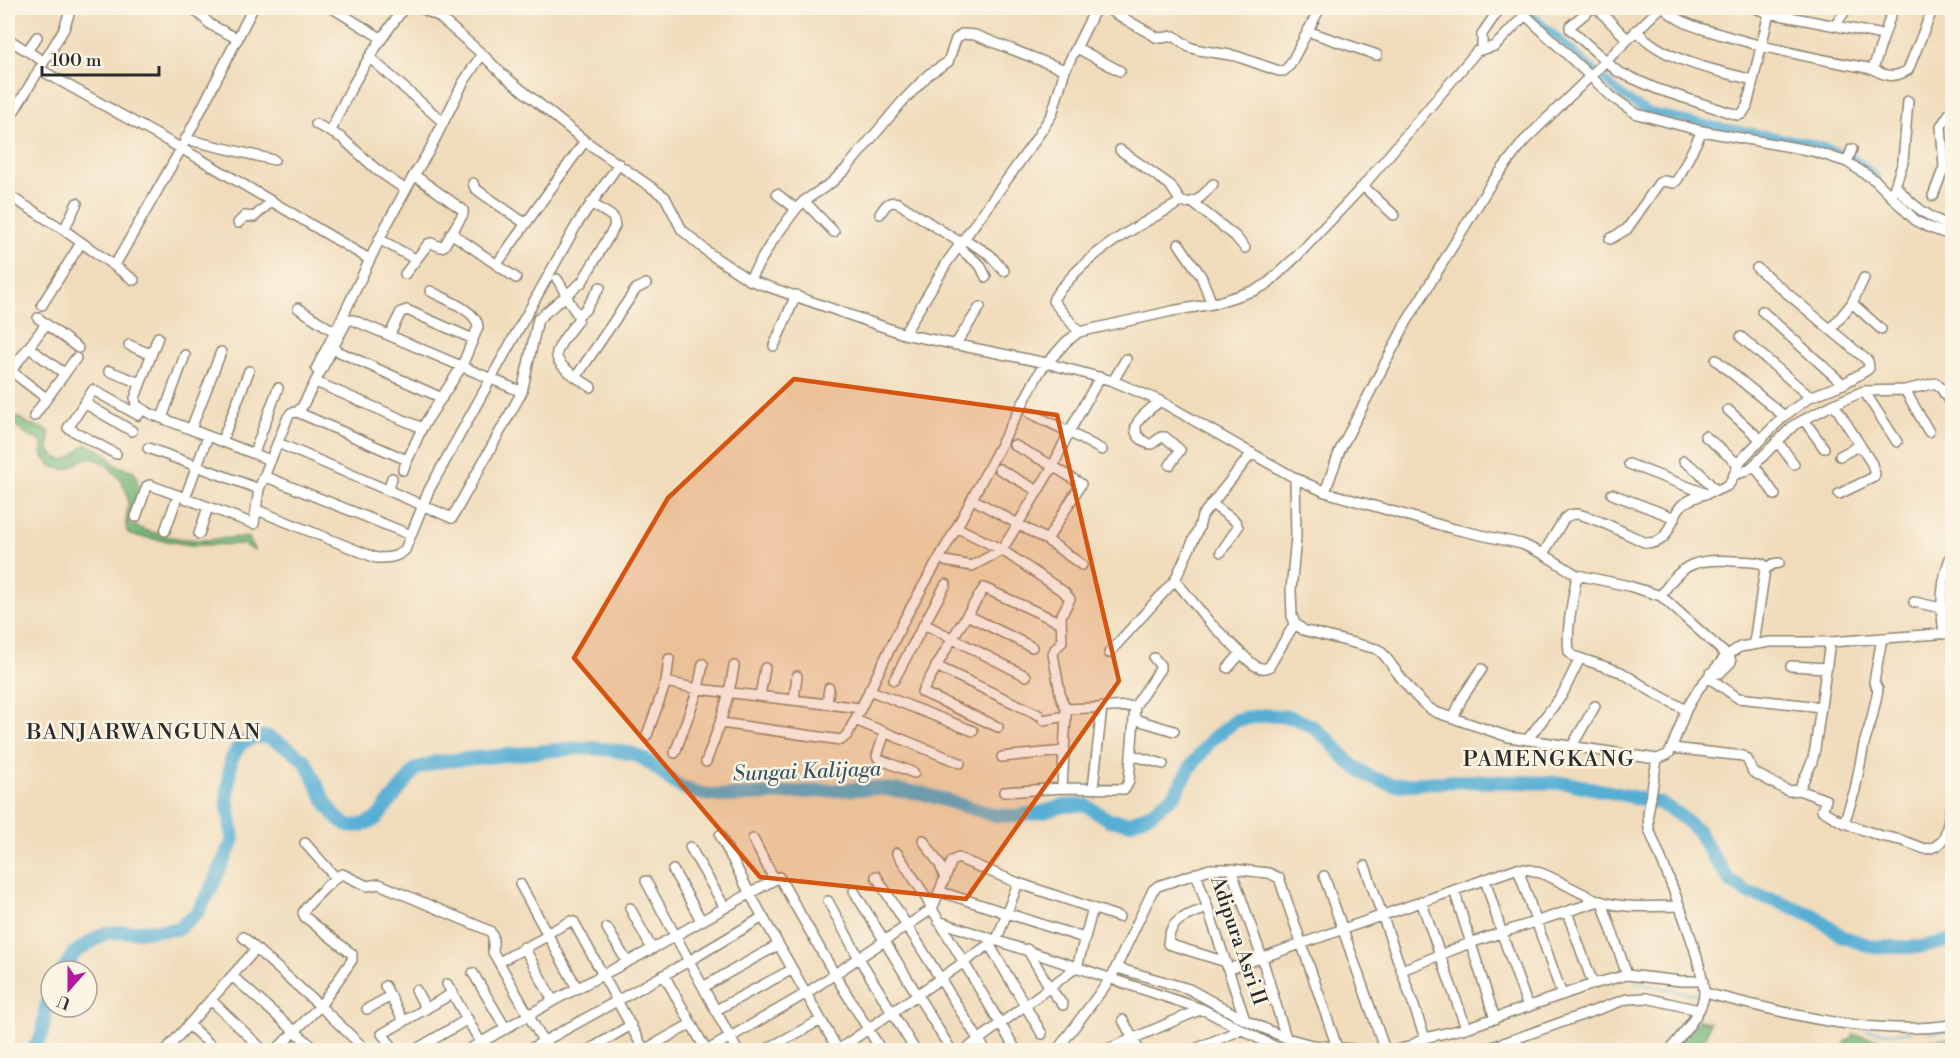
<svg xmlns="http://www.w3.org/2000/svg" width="1960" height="1058" font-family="'Libre Bodoni',serif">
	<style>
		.forest { fill: #75b77a; stroke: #507152; stroke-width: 1.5 }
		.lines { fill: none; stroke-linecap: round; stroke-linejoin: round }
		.stream { stroke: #57aed4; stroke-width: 2 }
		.canal { stroke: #57aed4; stroke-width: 8 }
		.river { stroke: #57aed4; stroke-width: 14 }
		.street-casing { stroke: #8e8473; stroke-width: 12 }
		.street { stroke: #fff; stroke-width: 9 }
		.marked { fill: #d5540f; fill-opacity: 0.2; stroke: #d5540f; stroke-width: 4.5; stroke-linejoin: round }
		.labels { text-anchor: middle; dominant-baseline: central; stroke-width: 5; stroke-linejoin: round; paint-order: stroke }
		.street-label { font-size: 20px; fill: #2b2b2b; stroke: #fcf5e5 }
		.water-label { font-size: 21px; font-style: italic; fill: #3a5966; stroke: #fcf5e5 }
		.quarter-label { font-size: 22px; letter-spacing: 1.5px; fill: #2b2b2b; stroke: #fcf5e5 }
	</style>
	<rect width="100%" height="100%" fill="#fcf5e5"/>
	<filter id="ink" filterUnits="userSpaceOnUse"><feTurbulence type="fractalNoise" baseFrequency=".0167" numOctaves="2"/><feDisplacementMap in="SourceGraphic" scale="12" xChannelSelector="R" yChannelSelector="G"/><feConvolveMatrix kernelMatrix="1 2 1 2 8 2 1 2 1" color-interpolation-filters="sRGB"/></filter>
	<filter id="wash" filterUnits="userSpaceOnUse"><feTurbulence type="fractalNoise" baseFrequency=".008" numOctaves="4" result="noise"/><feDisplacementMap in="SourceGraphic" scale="24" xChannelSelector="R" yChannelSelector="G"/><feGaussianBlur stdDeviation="1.35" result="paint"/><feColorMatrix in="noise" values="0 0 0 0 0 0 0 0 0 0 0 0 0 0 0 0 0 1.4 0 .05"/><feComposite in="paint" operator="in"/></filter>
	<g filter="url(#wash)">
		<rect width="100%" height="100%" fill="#f0dcbb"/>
		<path class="forest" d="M8,412L29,424L49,431V451C66,469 72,456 86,444L104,452L117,466L134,471C143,489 133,504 129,521L131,525C152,534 173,539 196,540C214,541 231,536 249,538L254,550L243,544L191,545L131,535L128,533C123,523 129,511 128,500C128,483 106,458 88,458C81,458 74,467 67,469C56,469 44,465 42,452C42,451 42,445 42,443C39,438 29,437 25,434C18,429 15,421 8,418Z
			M1698,1020L1710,1022L1704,1042L1695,1050H1677Z
			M1854,1035C1886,1041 1921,1043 1952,1038V1040L1943,1043L1930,1050C1918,1049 1916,1037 1903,1048L1894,1047L1891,1050H1852V1048L1845,1045L1846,1041L1852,1038Z"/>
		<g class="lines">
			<path class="stream" d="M1635,983L1700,995
				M1867,1030L1889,1033L1912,1032
				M1929,1032L1952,1031"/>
			<path class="canal" d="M1524,8L1625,98L1647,111L1694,122L1804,141L1844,153L1863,165L1877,178
				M1902,201C1918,216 1932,226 1952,231
				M1952,566L1945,604L1952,641"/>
			<path class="river" d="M63,971L74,953L105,933L178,929L197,913L210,891L233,840L227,798L231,760L240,744L255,737H269L291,750L305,761L326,803L338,819L349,826L362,825L376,819L416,769L436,762C467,759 497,756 527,753C562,749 597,744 632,754C647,758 658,770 669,779C687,793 708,796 730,796L875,788L921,793L994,815L1014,816L1043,812L1063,806L1085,805L1109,820L1130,823L1153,812L1175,794L1191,766L1212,739L1237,720L1265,715L1291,717L1312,726L1331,742L1348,762L1370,777L1394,785L1456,781L1568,783L1660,803L1679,815L1698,831L1713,857L1731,882L1748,893L1777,901L1815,916L1843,937L1874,947H1921L1952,940
				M33,1050L42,1035L46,1006L51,996"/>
		</g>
	</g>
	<g filter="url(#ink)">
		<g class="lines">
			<g class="street-casing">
				<path id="street" d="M193,8L211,25L238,39
					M332,8L381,38
					M421,8L438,16L482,54L502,74L585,141L665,197L682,230L710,254L749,280L904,334L1046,363L1113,381L1160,401L1295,478L1325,492L1454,529L1522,544L1543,554L1577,575L1629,586L1661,596L1730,658L1731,662L1720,673H1710
					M1106,8L1156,37L1161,38L1174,36L1189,47L1199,50L1236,56L1279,71H1284L1290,65L1320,8
					M1518,8L1612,97L1637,114L1702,131L1813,151L1847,162L1876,181L1916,221L1928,227L1952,236
					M1592,8L1570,26V29L1617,71L1623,74L1657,89L1737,115L1742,114L1747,106L1769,13
					M1597,8L1627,39
					M1665,8C1679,24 1703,29 1723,35C1772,50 1822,60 1873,69L1893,8
					M1755,8L1769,13L1883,35
					M1918,8L1930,11
					M1835,26L1847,8
					M1636,30C1663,61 1715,70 1753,80
					M1307,31L1377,55
					M8,39L43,61
					M1077,48L1120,71
					M1482,48V34L1500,8
					M27,51L37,37
					M482,54L463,83L429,151L414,175L386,226L342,318L346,323L349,320H353L522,392L538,319L582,282L615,226L613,217L591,203
					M369,57L443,122
					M39,69L200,159L369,259
					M1873,69C1886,77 1895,78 1908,70L1933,8
					M8,121L64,29L71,8
					M316,124L342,138L377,170L406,190
					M331,131C349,86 375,46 404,8
					M185,139L274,160
					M1120,150L1170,185L1181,202
					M1847,162L1852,149
					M473,183L475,188L480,192L526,224
					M1363,186L1394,215
					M1896,186C1909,203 1931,220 1952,226
					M777,194L796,209
					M8,195L64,230L134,280
					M1892,195L1903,162L1908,101
					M1933,196L1944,167L1941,126L1952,110
					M804,201L834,232
					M1193,203L1235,236L1245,248
					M880,214C885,206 888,200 898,203L961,243
					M238,223L245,216L254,217L272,201
					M64,230L77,203
					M451,233L516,278
					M379,239L415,259
					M964,239L989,254L1004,271
					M1610,239L1627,229L1659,183L1664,181L1674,183L1678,179L1702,131
					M1179,244L1201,276L1212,304
					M958,247L980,265L986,277
					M497,264L585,141
					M115,265L181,149L253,8
					M405,274L428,244L431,243L441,247L444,246L463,214V210L414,175
					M557,279C565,291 569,304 578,315L585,310L600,287
					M749,280L773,240L796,209L804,201L831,183L845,170L901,103L929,74L948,62L956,39L962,34L975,35L1065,70
					M1852,303L1881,329
					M42,305L81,243
					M298,308L338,334
					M1762,311L1843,384
					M578,315V320C571,329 561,341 557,352C553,365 581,380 591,387
					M38,318L78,348
					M1831,329L1852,303L1864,278
					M1079,332L1053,301C1055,294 1061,288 1066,283C1097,246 1140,225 1181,202C1197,205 1203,195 1213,184
					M390,334L401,312L407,310L473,339
					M904,334L948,261L1034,142L1052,114L1065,70L1096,8
					M158,337L135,398L136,405L151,414L270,460
					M1741,337L1810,397
					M129,345L150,354
					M955,345L980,307
					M774,346L796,295
					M29,348L64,373
					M333,349L442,398
					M1716,360L1784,416
					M316,369L342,318
					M11,371L46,324
					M109,371L140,383
					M8,376L11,371L46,398
					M576,377L636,289L646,284
					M1113,381L1126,359
					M316,382L422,428
					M1905,390L1929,432
					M1864,391L1897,442
					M1160,401C1149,411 1126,424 1140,438C1145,442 1146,444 1152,444L1161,437H1165L1180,450L1170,465
					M86,404L132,431
					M1834,404L1872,464L1875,474L1874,477L1839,494
					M1728,410L1760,439
					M297,412L407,460
					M1030,413L1069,432L1102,450
					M34,416L76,358
					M162,418L185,355
					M1804,420L1824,448
					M191,429L221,352
					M1705,436L1738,464
					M222,441L249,371
					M1777,441L1794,464
					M278,443L452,518L522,392
					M1014,445L1053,466L1081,484L1047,540
					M148,448L259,489
					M254,453L278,388
					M116,454L68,428L93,390L138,415L143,410
					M1840,456L1860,445
					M1684,461L1699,472L1716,491
					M1629,464L1707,494
					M1754,465L1775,495
					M999,469L1038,491
					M403,470L422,428L462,366L478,327C478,311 443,298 430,291
					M1734,475L1746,471L1753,466L1794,425L1834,404L1864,391L1905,390L1936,383L1941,388L1952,406
					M264,476L411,535
					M1295,478L1296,537L1291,590L1292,616L1295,623L1303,630L1377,649C1384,653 1388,660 1393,667C1406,684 1417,701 1435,712L1509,737L1657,759L1667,755L1670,752L1686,710L1699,688L1727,655L1740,647L1770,642H1830L1952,633
					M388,490L392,478
					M1325,492L1340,450L1406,323L1490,185L1524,141L1660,8
					M1612,494L1675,518
					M185,498L208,436
					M978,502L1047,540L1082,565
					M1212,504L1235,521L1238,527L1221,552
					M257,510L376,558C386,558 397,558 405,550L429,490L577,224L619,164
					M136,517L147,486L150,485L254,524L259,489L288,417L291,413L297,412L302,407L346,323
					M962,530L1002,550L1064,592L1070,599L1061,616L1062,642L1055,649L1053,654L1061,698L1066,709V716L1062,788
					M165,531L178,495
					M199,534L208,507
					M1543,554L1564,519C1568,515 1571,514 1577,514C1595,517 1627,534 1644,542C1671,548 1669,517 1682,505C1692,496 1714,492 1727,486L1730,483L1741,460L1784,416L1810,397L1843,384L1867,370L1869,368L1868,361L1757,268
					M945,561L972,566L1002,550L1053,466L1069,432L1100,377
					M1765,569L1773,564L1779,563
					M1577,575C1573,600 1566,627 1569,652L1573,656L1621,672L1651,691L1686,710
					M1175,580L1210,623L1241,653L1228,668
					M1952,591L1951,609L1952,616
					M1661,596C1681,563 1697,558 1735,561C1744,562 1754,561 1763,564L1765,569L1754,643
					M1914,602L1941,608
					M967,615L1032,647
					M924,624L946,584
					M1944,634C1940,605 1941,580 1952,553
					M1109,653L1175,580L1199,528L1202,516L1252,453
					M1241,653C1249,661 1258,672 1269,667L1295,623
					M936,666L1039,715
					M1791,666L1827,668
					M1708,677L1738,698L1821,707
					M894,680L924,624L1026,676
					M666,682L698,689L861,708
					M869,690L973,731
					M760,696L765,668
					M794,699L797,676
					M827,703L829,688
					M1066,709L1135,706L1160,669V665L1154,658
					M1134,719L1174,731
					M1453,719L1462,698L1482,669
					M1043,720L1066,716
					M721,723L841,740L847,735L855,720
					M998,727L922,692L952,639L984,588L1061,623
					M885,732L877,756L879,759L914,773
					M647,735L666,682L669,659
					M1527,740L1562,695L1580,658
					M1572,746L1595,706
					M1672,748L1743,756L1747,759L1753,772L1788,791L1799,790L1826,800L1822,810L1840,821L1855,827L1881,836L1901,840L1925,849C1951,847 1946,821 1952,803
					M675,753L698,689L703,664
					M1131,755L1163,764
					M1002,757L1065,751
					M1657,759L1648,814L1649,829C1661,859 1711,975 1703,1000C1699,1016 1680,1037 1670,1050
					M706,762C718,730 729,699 734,666
					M960,763L855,720L905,618L957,527L1040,371L1066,342L1079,332L1172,311L1212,304L1256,290L1267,284L1297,256L1363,186L1477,51L1495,46L1526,14
					M1093,788L1102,707
					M1799,790L1812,762L1815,749L1830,642
					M1004,792L1062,788L1125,789L1129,781L1135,706
					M1844,823L1855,790L1864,744L1872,718L1878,690L1874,682L1882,638
					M720,835L750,894L838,1050
					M753,839L774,879
					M923,840L940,865L945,879
					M305,843L335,877
					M690,847L724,906
					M897,853L924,894L932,909
					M1365,866L1425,1038
					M1231,869L1262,958L1286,1038
					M1518,869L1562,995
					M673,870L701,920
					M1196,873L1245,1020
					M876,876L985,1050
					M1324,876L1385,1050
					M1485,879L1502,934L1528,1007
					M520,884L577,988
					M1454,890L1495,1019
					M854,891L951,1050
					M941,892L1084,938
					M828,901L859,958L915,1050
					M1421,901L1466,1028
					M1602,902L1627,975
					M630,908L652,949
					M1208,908C1188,915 1169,918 1168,944L1226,962
					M932,909L952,861L958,858L1018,883L1119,917
					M1567,912L1593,984
					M938,921L1202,1009L1281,1050
					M607,928L627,962
					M548,933L571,921L574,922L644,1050
					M243,937L320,1006L366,1050
					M989,944L1042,1034
					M524,947L553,1001
					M1027,949L1050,988L1063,1005
					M499,962L549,935
					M1077,967L1093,908
					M1117,968L1189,989L1245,1020L1286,1038L1312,1045L1363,1050
					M1229,969L1515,869C1542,866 1575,893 1600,901C1622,909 1655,906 1679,906
					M1402,970L1470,943L1599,901
					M473,973L506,1029
					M664,975L706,1050
					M232,976L316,1050
					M447,984L481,1043
					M385,986L404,1022
					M703,987L778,945
					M416,990L426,1009
					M1705,993C1785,1013 1869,1037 1952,1025
					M212,1001L263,1050
					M367,1009L391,996
					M716,1010L791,970
					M1123,1020L1139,1050
					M189,1025L216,1050
					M1512,1042L1526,1050
					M532,1048L689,961L646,881
					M166,1050L256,949
					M276,1050L320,1006L352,960V954L305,917L303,913C306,905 335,877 342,874L367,886L379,884L490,931L493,936V952L548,1050
					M395,1050L382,1034L453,993
					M415,1050L468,1019
					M468,1050L553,1001L652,949L779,877L835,975L881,1050
					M589,1050L631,1025
					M644,1050L691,1024
					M708,1050L805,994L932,909L1016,1050
					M737,1050L689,961L763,917
					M765,1050L821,1020
					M838,1050L997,939L1018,883
					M965,1050L1077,967
					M1057,1050L1111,978L1153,890L1158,886L1210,869H1231L1269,873L1279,878L1338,1050
					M1106,1050L1202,1009
					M1193,1050L1240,1030
					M1396,1050L1408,1047L1425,1038L1466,1028L1593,984L1627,975L1681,981H1703
					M1484,1050L1627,999L1646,998L1699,1010"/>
			</g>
			<use href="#street" class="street"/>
		</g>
	</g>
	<path class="marked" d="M794,379L1057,415L1119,681L966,899L760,877L574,658L668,498Z"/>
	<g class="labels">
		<g class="street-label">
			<text transform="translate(1238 941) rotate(71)">Adipura Asri II</text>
		</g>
		<g class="water-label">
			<text transform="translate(807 772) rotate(-2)">Sungai Kalijaga</text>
		</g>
		<g class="quarter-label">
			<text x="144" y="732">BANJARWANGUNAN</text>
			<text x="1549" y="759">PAMENGKANG</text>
		</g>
	</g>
	<rect width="1960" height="1058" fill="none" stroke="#fcf5e5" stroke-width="30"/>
	<g transform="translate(69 989) rotate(201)"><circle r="28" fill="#fcf5e5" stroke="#a8a49b" stroke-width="1.5"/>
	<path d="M0-4.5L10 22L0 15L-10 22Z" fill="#b5179e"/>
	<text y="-9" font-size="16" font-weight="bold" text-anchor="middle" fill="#2b2b2b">U</text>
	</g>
	<path d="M42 66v9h117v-9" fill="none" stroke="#2b2b2b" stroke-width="3"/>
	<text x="51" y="66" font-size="18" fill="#2b2b2b" stroke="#fcf5e5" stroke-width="4.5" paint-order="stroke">100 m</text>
</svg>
